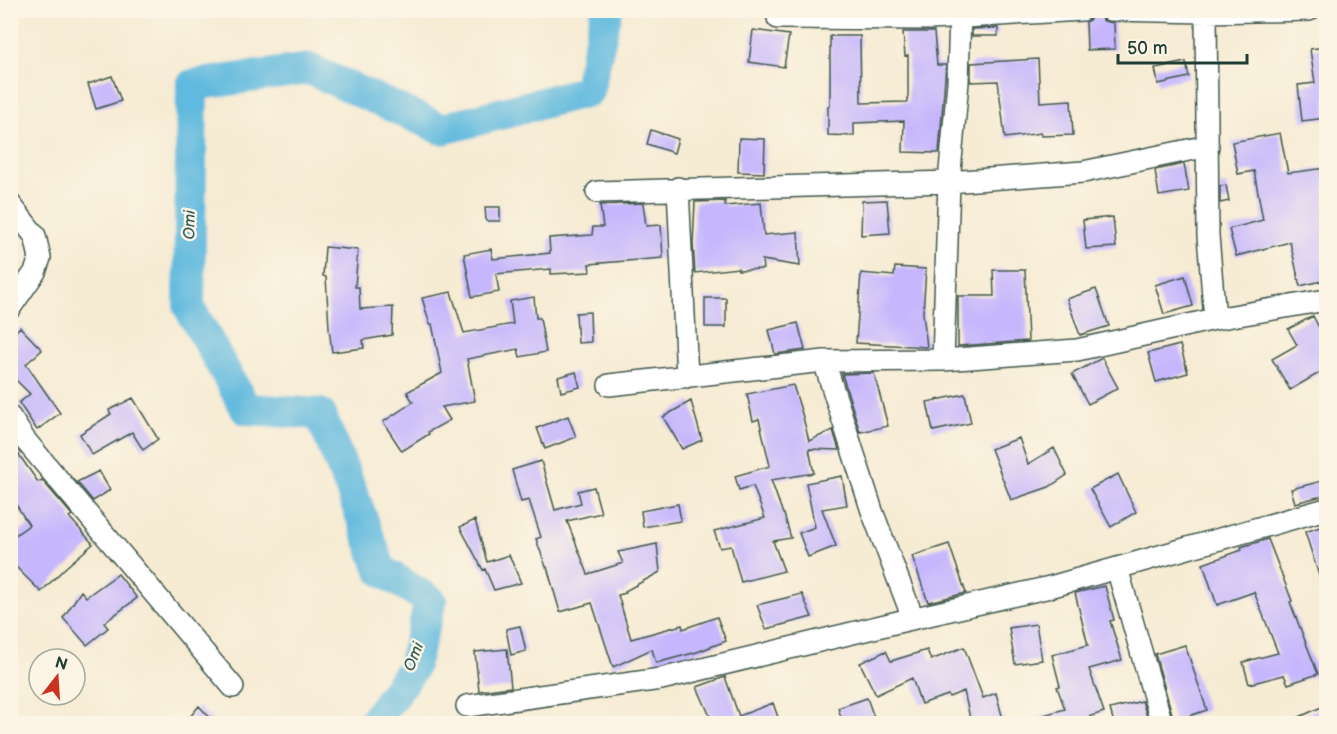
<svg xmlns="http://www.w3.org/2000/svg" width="1337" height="734" font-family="'Balsamiq Sans',sans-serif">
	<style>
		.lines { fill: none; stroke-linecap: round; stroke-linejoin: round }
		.river { stroke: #61b9de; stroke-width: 32 }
		.building { fill: #c5b6fd }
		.minor-casing { stroke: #3f574c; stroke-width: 24 }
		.minor { stroke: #fff; stroke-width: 21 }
		.labels { text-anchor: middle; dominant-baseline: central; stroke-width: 5; stroke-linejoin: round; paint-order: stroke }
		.water-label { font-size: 16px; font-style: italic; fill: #305c5e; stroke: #fcf5e5 }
	</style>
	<rect width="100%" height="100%" fill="#fcf5e5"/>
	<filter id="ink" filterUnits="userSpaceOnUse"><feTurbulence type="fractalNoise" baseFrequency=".0167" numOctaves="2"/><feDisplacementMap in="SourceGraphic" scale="12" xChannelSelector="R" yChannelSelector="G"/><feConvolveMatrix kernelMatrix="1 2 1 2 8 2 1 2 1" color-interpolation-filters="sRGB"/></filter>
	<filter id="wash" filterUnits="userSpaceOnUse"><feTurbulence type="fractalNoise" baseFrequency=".008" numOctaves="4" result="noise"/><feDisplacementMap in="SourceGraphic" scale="24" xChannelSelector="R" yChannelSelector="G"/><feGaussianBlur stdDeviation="1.35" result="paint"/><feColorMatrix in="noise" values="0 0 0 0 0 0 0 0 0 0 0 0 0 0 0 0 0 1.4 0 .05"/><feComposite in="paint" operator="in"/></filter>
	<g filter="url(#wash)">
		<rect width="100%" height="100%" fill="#f6ebd3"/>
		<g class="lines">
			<path class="river" d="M372,724L412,669L431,601L381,570L354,497L320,414L246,409L189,307L192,85L309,69L442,129L588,91L607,10"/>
		</g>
		<g id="blocks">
			<path class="building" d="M1094,15H1098L1104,21L1114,23L1115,49L1087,50L1086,22L1089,20Z
				M998,28V36H972V29Z
				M753,30L789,35L784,67L749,62Z
				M903,32H934L937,65H946L939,153L903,152L904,121L854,123V136L828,135V106H830V36H860L861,103L908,102V55L905,56Z
				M1326,47V118L1302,121L1298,85L1315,83L1310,49Z
				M1038,59L1040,102L1071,100L1073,135L1041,136V133L1005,138L998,81L971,82V63Z
				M1186,62L1189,77L1158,84L1155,68Z
				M112,76L121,101L96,109L88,84Z
				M651,130L678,139L674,153L647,144Z
				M1280,133L1288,173L1326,168V280L1300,286L1290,242L1236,256L1229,229L1263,220L1254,171L1238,174L1232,142Z
				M739,138L765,139L764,173L738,172Z
				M1184,164L1189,191L1159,196L1155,170Z
				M1226,185L1229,201L1220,203V186Z
				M887,200L890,233L861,235L862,201Z
				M725,201V206L761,203L764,235L798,232L800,266L762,260L763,269L738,270V268L695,273L693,244L695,202Z
				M643,203L646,226L661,225L663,258L589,264L590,272L551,274V269L496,274L499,292L472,297L464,254L491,249L493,259L550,253L549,238L592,235L593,227H603L600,205Z
				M485,207H500V221H486Z
				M1113,217L1116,247L1086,249L1083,220Z
				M325,247L358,250L355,287H359L360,309L393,307L392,335L363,340L364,348L332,352L329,328L326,277L323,276Z
				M895,267L926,269L923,313L927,347L856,343L861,273L894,276Z
				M993,270H1025L1028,341L958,346V296H994Z
				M1185,276L1193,306L1164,314L1155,285Z
				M1096,289L1109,326L1080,335L1067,299Z
				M451,292L464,333L513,324L510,301L534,297L536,318H540L546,352L520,357L518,349L467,359L475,401L442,407L450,420L428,432L429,434L402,451L383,422L413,402L407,392L442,373L432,324H430L422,298Z
				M705,298H726V327H705Z
				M590,312L591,342L578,343L576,313Z
				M1313,316L1326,341V369L1290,390L1272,359L1297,345L1288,329Z
				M798,323L805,350L775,354L769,330Z
				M20,327L42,350L26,364L60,413L37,430L19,403L30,394L10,374V337Z
				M1180,345L1188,373L1156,382L1148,353Z
				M1102,358L1118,388L1088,404L1072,374Z
				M576,372L580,387L561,392L558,377Z
				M874,373L888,426L860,432L842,374Z
				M793,385L803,417L809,441L833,430L839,450L809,449L814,473L771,480L783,514H784L791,538L773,541L784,571L741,582L731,546L720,548L714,531L765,518L753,486L739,490L735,476L770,466L759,419L753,421L747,394Z
				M965,394L971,423L933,431L927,402Z
				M133,398L158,439L143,450L132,432L92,455L80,434L111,414L109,410Z
				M691,401L702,440L682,449L663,417Z
				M568,416L576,437L545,449L537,428Z
				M1019,438L1028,464L1054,448L1067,475L1049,487L1011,500L991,449Z
				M10,442L38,482L42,480L72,515L69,517L93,544L65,568L41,592L10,561V539L29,525L10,495Z
				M541,461L555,510L581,503L578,491L594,487L601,513L567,521L588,574L623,563L618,552L657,544L660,572L625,591L626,593L618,595L631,639L682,625L683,629L717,617L726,641L697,652L656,663L652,649L613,667L592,603L560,612L547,567H546L536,539L541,537L529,500L521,502L512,470Z
				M99,471L110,490L93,501L77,482Z
				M1118,474L1136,512L1111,527L1090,489Z
				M842,476L847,505L822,509L836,546L808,557L799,533L815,527L806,483Z
				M1326,480V495L1295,503L1291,489Z
				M678,504L681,521L643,527L641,511Z
				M475,520L487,562L509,555L521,583L494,590L485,569L483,570L460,527Z
				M1326,525V590L1324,591L1305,532Z
				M1268,539L1292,601L1290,602L1318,674L1288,684L1284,675L1249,684L1243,662L1278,653L1254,592L1217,605L1203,564L1242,550L1241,547Z
				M949,544L966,593L928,602L912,556Z
				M118,574L137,598L104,623L108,628L87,645L63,618L81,591L86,597Z
				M1105,586L1114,620L1110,621L1122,660L1089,669L1104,712L1069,723H1027L1026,720L1065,709L1057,687L1060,686L1052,655L1088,645L1075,593Z
				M802,594L812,617L766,629L757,605Z
				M1036,624L1042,660L1015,664L1009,628Z
				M520,626L526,651L511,655L506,629Z
				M1185,645L1207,710L1174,721L1155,654Z
				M964,647L983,698L996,693L1004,723H971L964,691L949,697L948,695L921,704L912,678L876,695L860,663L886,651L891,661L927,650L931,660Z
				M507,649L511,687L479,691L475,652Z
				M725,677L739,716L773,703L780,723H713L697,687Z
				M867,698L876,723H843L838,708Z
				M1142,701L1149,723H1114L1110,709Z
				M1326,705V723H1286Z
				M199,706L215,723H185Z"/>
		</g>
	</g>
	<g filter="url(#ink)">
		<use href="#blocks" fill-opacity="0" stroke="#3f574c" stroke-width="1.5"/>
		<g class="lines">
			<g class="minor-casing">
				<path id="minor" d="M960,10L958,82L949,182L1083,172L1208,146
					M1110,10L1206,12L1309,10
					M1206,12L1208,236L1215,319
					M778,18L930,19L1082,10
					M678,188L687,377
					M597,192L949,182L943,360
					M10,204L35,236L40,258L35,272L10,308
					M824,361L872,511L913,618
					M609,385L824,361L943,360L1077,350L1215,319L1326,300
					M10,417L25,440L233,687
					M1117,568L1162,724
					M467,706L661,679L898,622L1050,587L1326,509"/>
			</g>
			<use href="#minor" class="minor"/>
		</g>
	</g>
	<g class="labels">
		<g class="water-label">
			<text transform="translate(190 225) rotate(-89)">Omi</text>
			<text transform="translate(414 657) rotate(-69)">Omi</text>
		</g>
	</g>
	<rect width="1337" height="734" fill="none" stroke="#fcf5e5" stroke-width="36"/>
	<g transform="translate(57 677) rotate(17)"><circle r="28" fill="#fcf5e5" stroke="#a4ab9e" stroke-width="1.5"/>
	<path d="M0-4.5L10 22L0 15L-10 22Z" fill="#c8321e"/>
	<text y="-9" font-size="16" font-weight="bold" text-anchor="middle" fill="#1f3d34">N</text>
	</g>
	<path d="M1118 54v9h129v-9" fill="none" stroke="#1f3d34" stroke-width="3"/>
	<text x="1127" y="54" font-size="18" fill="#1f3d34" stroke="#fcf5e5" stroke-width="4.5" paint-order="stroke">50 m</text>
</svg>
